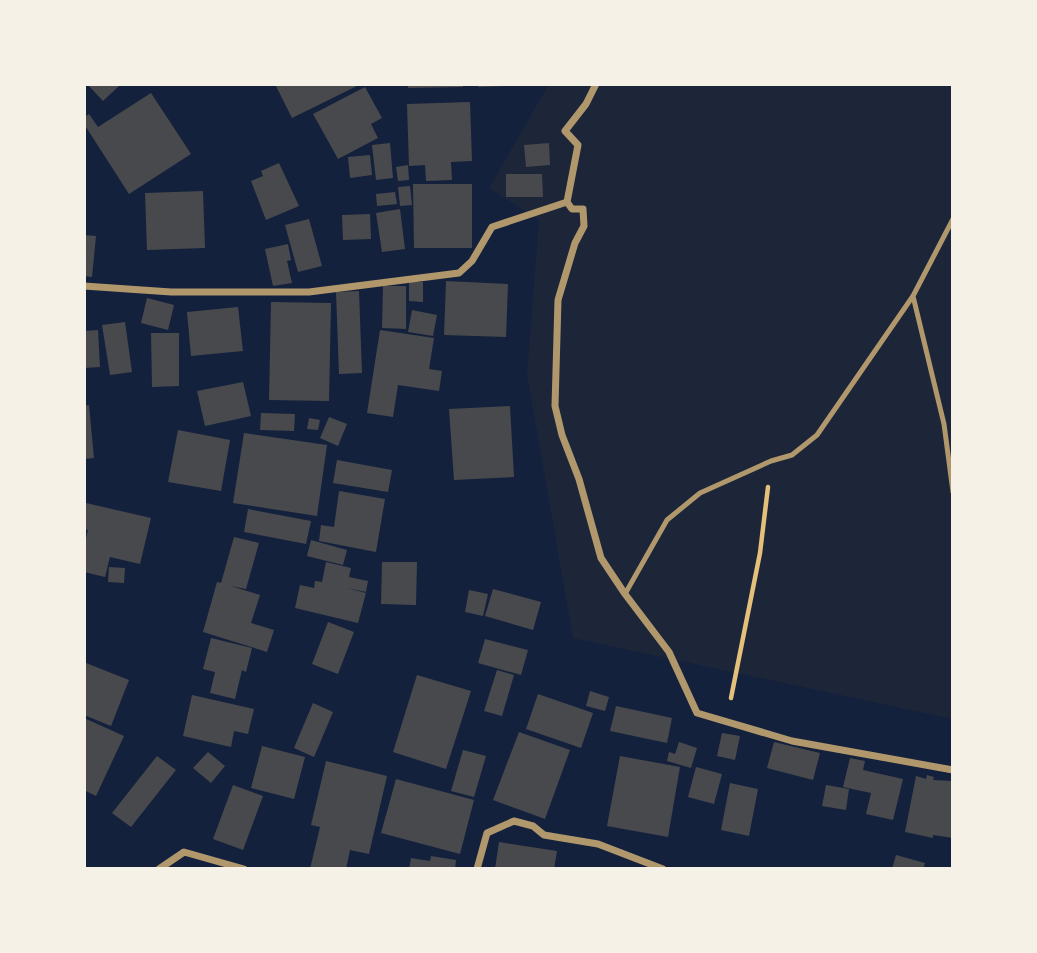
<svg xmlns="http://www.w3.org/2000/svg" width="1037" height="953" font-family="Helvetica,sans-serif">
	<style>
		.green { fill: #1d2539 }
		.building { fill: #48494c }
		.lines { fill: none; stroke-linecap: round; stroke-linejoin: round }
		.path { stroke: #e5c07b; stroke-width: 4.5 }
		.service { stroke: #b1986c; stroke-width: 5 }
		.minor { stroke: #b1986c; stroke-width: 7 }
	</style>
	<rect width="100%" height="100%" fill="#14213d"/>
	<path class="green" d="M549,84H953V719L573,638L527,374L539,220L489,188Z"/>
	<path class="building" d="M87,84H117L119,86L103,101Z
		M275,84H361L292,118Z
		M408,84H463V87L408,88Z
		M478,84H507V86L478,87Z
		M365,87L382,118L371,124L378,138L338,159L313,114Z
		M151,93L191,154L129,194L84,124V117L89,114L98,127Z
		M470,102L472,161L451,162L452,180L426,181L425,165L409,166L407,104Z
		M390,143L393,178L376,180L372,145Z
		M549,143L550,165L526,167L524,145Z
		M370,155L372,175L350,178L348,157Z
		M279,163L299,206L266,220L251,181L263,176L261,171Z
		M408,165L409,180L398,181L396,167Z
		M506,174H542L543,197H506Z
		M413,184H472V248H414Z
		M410,186L412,205L400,206L398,187Z
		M203,191L205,248L147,250L145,193Z
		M395,192L397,204L377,206L376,194Z
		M400,209L405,249L382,252L376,213Z
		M370,214L371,239L343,240L342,215Z
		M309,219L322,266L298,272L285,225Z
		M84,235L96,236L92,277L84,276Z
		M288,244L291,260L287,261L292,283L273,286L265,249Z
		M446,281L508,284L506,337L444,335Z
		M409,282H423V302L409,301Z
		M383,286H406V329L382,328Z
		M359,291L362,373L339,374L336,292Z
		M147,298L174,305L168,330L141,323Z
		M271,302L331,303L329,401L269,400Z
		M238,307L243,351L191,356L187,312Z
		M412,310L437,315L433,336L408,332Z
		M125,322L132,372L110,375L102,325Z
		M98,330L100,367L84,368V331Z
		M380,330L434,338L429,369L442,371L439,391L398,385L393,417L367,413Z
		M151,333H179V386L152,387Z
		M243,382L251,416L205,426L197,391Z
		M89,405L94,458L84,459V406Z
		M510,406L514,477L454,480L449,409Z
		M261,413L295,414L294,431L260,430Z
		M329,417L347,424L338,446L320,438Z
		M309,418L320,420L318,430L307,429Z
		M178,430L230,440L221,491L168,482Z
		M244,433L327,445L317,516L233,503Z
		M337,460L392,470L388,492L333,483Z
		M339,491L385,499L376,552L319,541L321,525L334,527Z
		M86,503L151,518L140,564L110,557L105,577L84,572V546L88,530L84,529Z
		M248,509L311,521L306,544L244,532Z
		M234,537L259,543L246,589L231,586L260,595L251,623L274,630L267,652L203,632L217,582L221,583Z
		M311,540L347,550L343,565L307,556Z
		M326,562L351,568L349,577L368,581L366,592L347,588L366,593L358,623L295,608L300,585L314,588L315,581L322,582Z
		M382,562H417L416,605L381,604Z
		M109,567L125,568L124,583L108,582Z
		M493,589L541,602L533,630L485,616Z
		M469,590L488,594L483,616L465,612Z
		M328,622L354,632L338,674L312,664Z
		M211,638L252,648L246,672L242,670L235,699L210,693L215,672L203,669Z
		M485,639L528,650L521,675L478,663Z
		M86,663L129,680L111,726L84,715V669Z
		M497,670L514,675L502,716L484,711Z
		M417,675L471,691L446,769L393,752Z
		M590,691L609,697L605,711L586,706Z
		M538,694L593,713L581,748L526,729Z
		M192,695L254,709L248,734L234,731L231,747L183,736Z
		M313,703L333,712L314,757L294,748Z
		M616,706L672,718L667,743L610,731Z
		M84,718L124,736L96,796L84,790Z
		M519,732L570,750L545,819L493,800Z
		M722,733L740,736L735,760L717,756Z
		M679,742L697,748L691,768L667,761L669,752L675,754Z
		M774,742L820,753L813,780L767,768Z
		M262,746L305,757L294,799L251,788Z
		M463,750L486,756L474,797L451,791Z
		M208,752L225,766L211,783L193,768Z
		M157,756L176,770L131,827L112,813Z
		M620,756L680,767L668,837L607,826Z
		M850,758L865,761L863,770L903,779L893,820L866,814L871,793L843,787Z
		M326,761L387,776L369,854L350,850L346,869H310L320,827L311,825Z
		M696,767L722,774L714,804L688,797Z
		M927,775L934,777L933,780L952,781L953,838L933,835V838L905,832L916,776L926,779Z
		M396,779L474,800L460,854L381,833Z
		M730,783L758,789L749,836L721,830Z
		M233,785L263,796L243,850L213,839Z
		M826,785L849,789L846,810L822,806Z
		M499,842L557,851L554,869H495Z
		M896,855L925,863L923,869H892Z
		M431,856L456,860L455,869H409L411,858L430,861Z"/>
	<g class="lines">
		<path class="path" d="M731,698L760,553L768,487"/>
		<path class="service" d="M913,296L944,424L953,492
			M625,594L667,520L700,493L771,461L792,455L817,435L913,296L953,219"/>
		<path class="minor" d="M567,202L572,209H583L584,226L575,243L558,300L555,406L562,435L579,479L601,558L625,594L669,652L697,713L792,741L953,770
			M567,202L578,145L565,131L586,104L596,84
			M84,286L171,292H309L459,273L472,261L492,227L567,202
			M159,869L184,852L244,869
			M477,869L487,833L514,821L533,826L544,835L598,844L663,869"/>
	</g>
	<rect width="1037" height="953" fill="none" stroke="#f6f1e7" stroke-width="172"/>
</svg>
